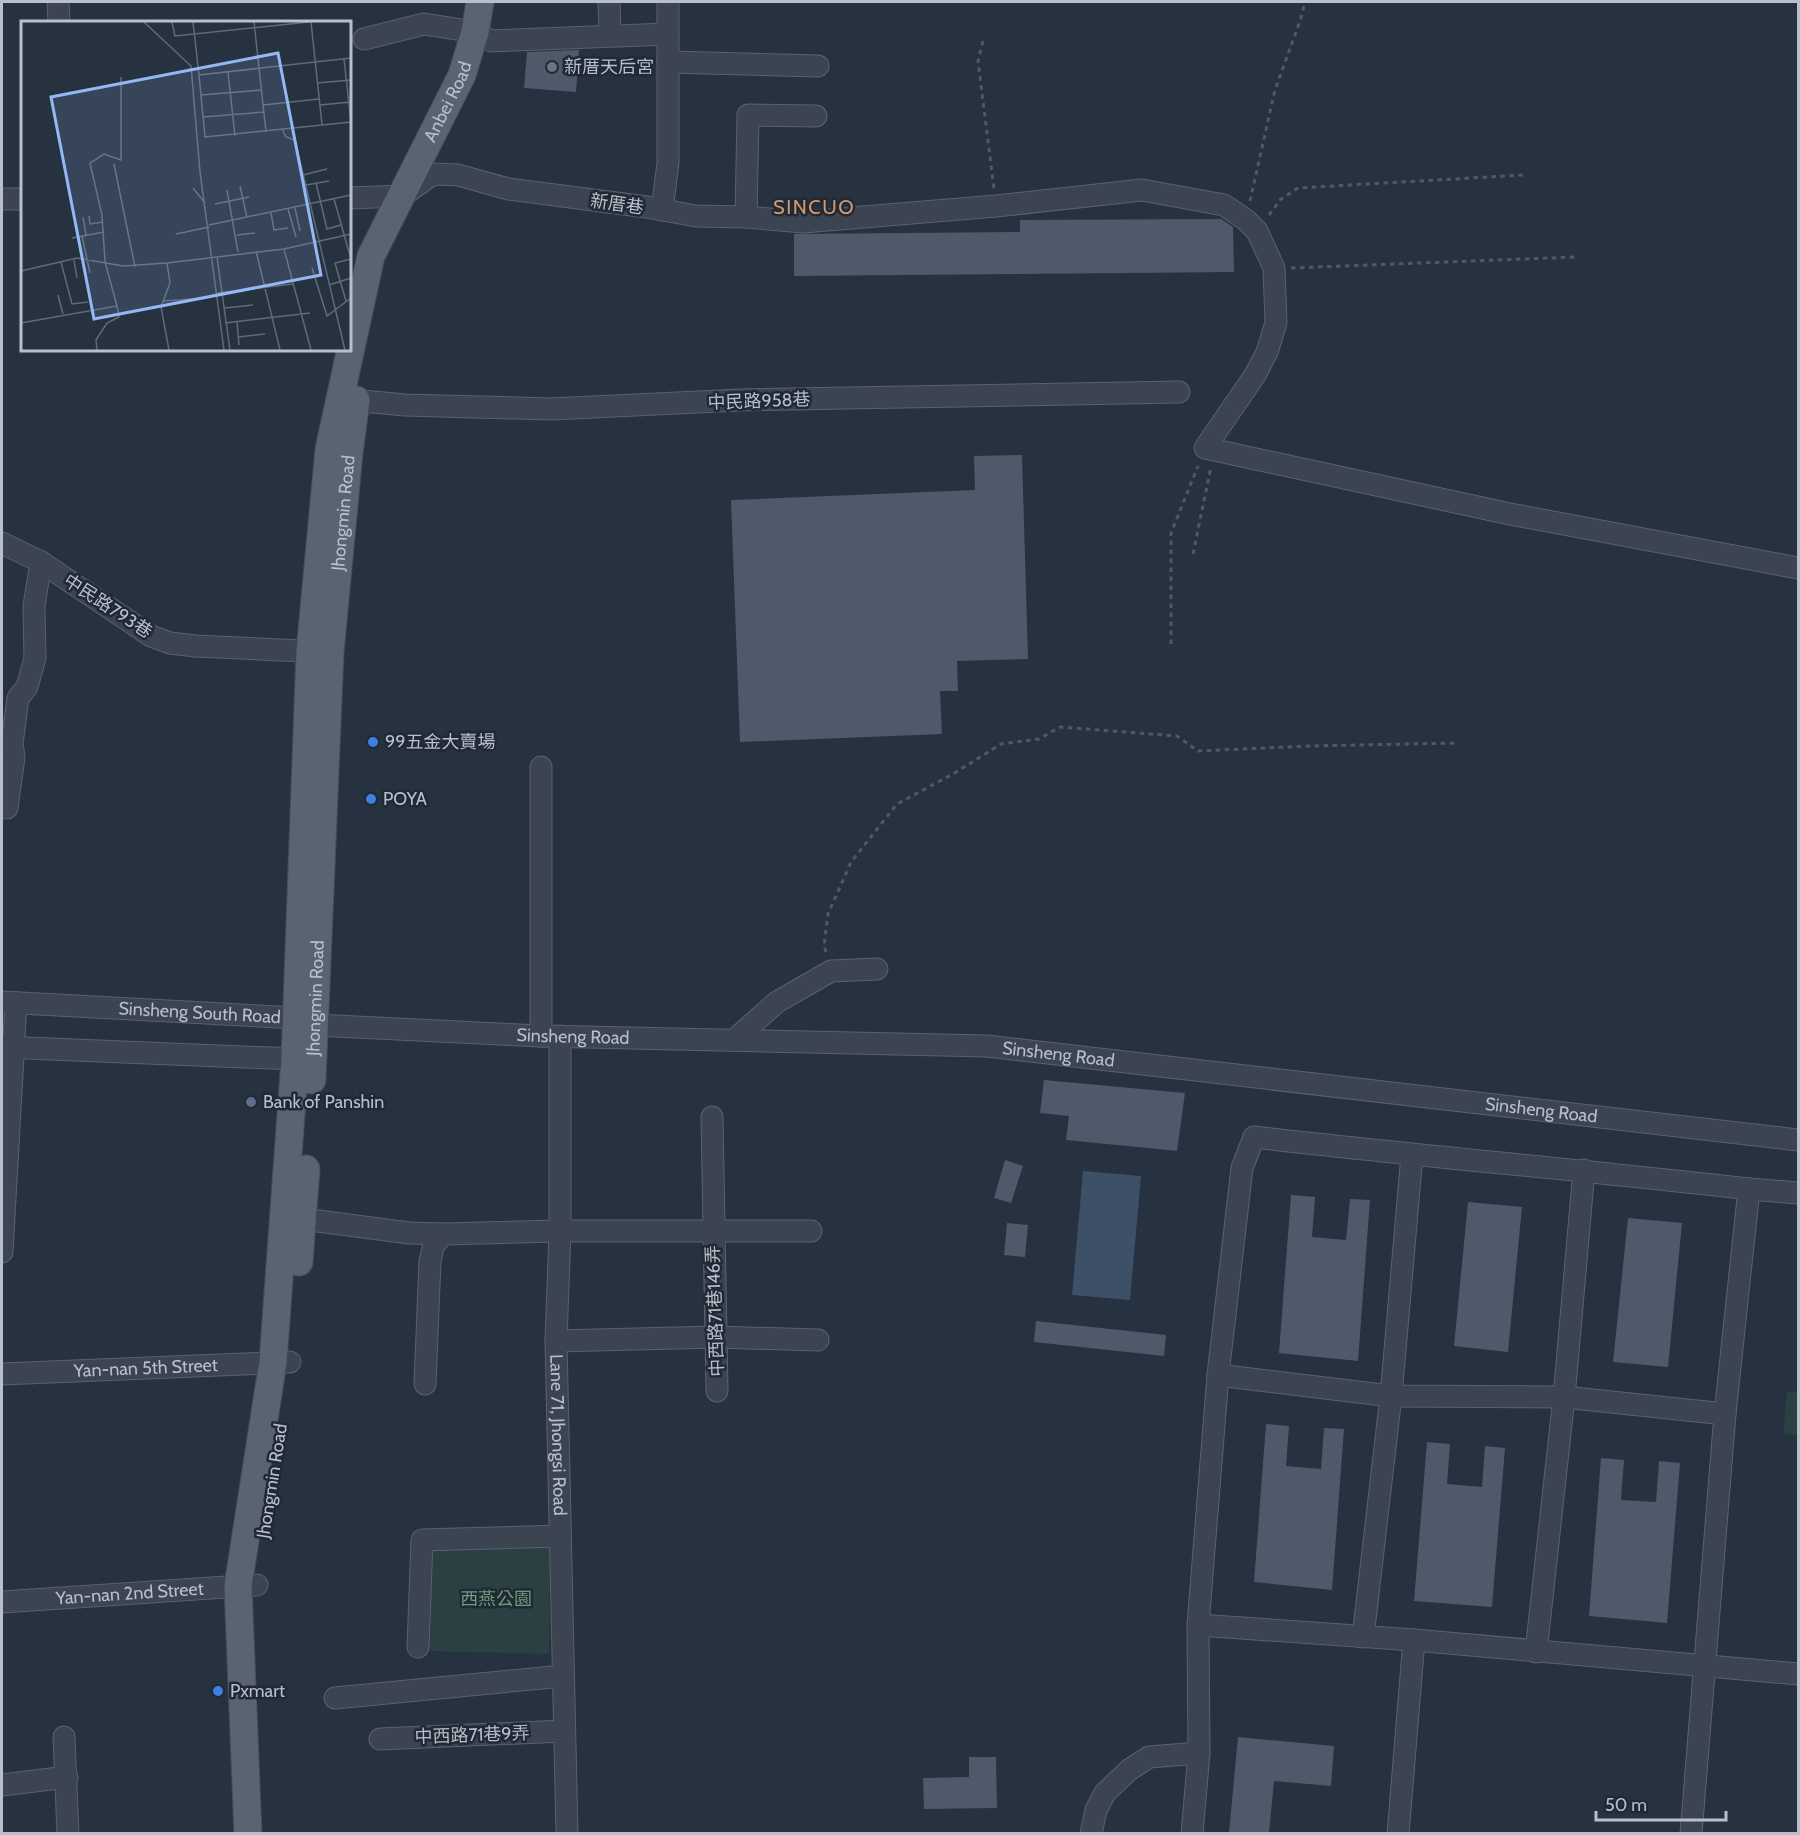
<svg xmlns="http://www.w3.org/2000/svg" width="1800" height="1835" font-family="Cabin,'Noto Sans TC',sans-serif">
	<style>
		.green { fill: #2a4042 }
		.water { fill: #3e4f68 }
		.building { fill: #4e5969 }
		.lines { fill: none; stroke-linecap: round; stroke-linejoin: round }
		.minor-casing { stroke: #59626d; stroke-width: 23 }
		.major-casing { stroke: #454d59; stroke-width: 29 }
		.path { stroke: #495d60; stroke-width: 3; stroke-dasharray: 4.5 4.5; stroke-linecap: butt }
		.minor { stroke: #3b4450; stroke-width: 21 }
		.major { stroke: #5a6370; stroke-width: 27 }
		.worship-dot { fill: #6b7280; stroke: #202935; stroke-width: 2 }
		.shop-dot { fill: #3f7fe0; stroke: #202935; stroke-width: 2 }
		.service-dot { fill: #5c6f8a; stroke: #202935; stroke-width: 2 }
		.labels { text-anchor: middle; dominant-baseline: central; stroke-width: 5; stroke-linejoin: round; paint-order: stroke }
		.poi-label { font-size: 18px; fill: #b8bfca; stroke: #202935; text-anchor: start }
		.street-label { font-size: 18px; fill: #b8bfca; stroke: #202935 }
		.park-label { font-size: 18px; fill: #709a7a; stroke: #202935 }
		.neighbourhood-label { font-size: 20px; letter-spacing: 1.5px; fill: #d1996d; stroke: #202935 }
		.inset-road { fill: none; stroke: #616a77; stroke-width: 1.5 }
		.view { fill: #94b8f3; fill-opacity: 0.15; stroke: #94b8f3; stroke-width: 3 }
		.inset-edge { fill: none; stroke: #b8bfca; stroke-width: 3 }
	</style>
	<rect width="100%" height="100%" fill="#273240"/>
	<path class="green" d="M1787,1391L1798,1392V1435L1783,1434Z
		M431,1547H550L549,1654L430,1651Z"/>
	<path class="water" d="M1083,1171L1141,1176L1130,1300L1072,1295Z"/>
	<path class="building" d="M579,50L576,92L524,88L527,52Z
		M1221,219L1233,227L1234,272L794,276V234L1020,232V220Z
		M1022,455L1028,659L957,661L958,691H940L942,734L740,742L731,500L975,490L974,456Z
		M1044,1080L1185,1093L1177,1151L1066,1140L1069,1116L1040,1113Z
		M1005,1160L1023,1166L1011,1203L994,1198Z
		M1291,1195L1315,1197L1312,1237L1346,1240L1350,1199L1370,1200L1358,1361L1279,1353Z
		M1468,1202L1522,1207L1508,1352L1454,1346Z
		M1628,1218L1682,1223L1668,1367L1613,1362Z
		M1007,1223L1028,1225L1025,1257L1004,1255Z
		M1036,1321L1166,1335L1164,1356L1034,1342Z
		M1266,1424L1289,1426L1286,1466L1321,1469L1324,1428L1344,1429L1332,1590L1254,1582Z
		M1427,1442L1450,1444L1447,1484L1482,1487L1485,1446L1505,1448L1492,1607L1414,1601Z
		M1601,1458L1624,1460L1621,1500L1656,1502L1659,1461L1680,1463L1667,1623L1589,1616Z
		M1238,1737L1334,1746L1331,1786L1274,1781L1269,1833H1229Z
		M969,1757H996L997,1808L924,1809L923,1778L969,1777Z"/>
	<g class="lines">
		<g class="minor-casing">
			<g id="minor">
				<path d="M58,2L59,22"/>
				<path d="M609,2L610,35"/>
				<path d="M364,39L424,24L475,32L491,41L668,34"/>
				<path d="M668,62L818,66"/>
				<path d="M350,198L402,196L433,174L458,175L508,189L647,207L696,216L746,217L803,222L996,206L1142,190L1224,205L1246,220L1257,231L1274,268L1276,323L1267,352L1255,375L1205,448L1510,514L1798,568"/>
				<path d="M2,199H22"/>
				<path d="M662,210L668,163V2"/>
				<path d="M746,217L748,115L816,116"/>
				<path d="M341,399L405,405L551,409L740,400L1179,392"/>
				<path d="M2,543L41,562L151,636L170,643L195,646L323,652"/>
				<path d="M541,767V1036"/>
				<path d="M7,808L14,757L12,744L18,698L27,687L35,658L34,606L41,562"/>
				<path id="s1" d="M2,1002L296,1018L315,1025L541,1036L987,1046L1798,1140"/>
				<path id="s2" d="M560,1036V1231L556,1341L567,1834"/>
				<path d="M734,1040L777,1002L831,971L877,969"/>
				<path d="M2,1047L295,1059L302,1047"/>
				<path d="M712,1117L717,1391"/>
				<path d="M1749,1189L1798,1193"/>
				<path d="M303,1219L409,1233L444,1234L560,1231H811"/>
				<path d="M2,1252L16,1003"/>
				<path d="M556,1341L716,1337L818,1340"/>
				<path id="s3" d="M2,1374L290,1362"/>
				<path d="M1218,1375L1391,1396L1564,1397L1725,1414"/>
				<path d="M425,1384L430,1261L434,1244L444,1234"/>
				<path id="s4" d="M2,1602L257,1585"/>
				<path d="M1198,1625L1414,1640L1798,1674"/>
				<path d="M1363,1637L1391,1396L1412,1155"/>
				<path d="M418,1647L422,1540L560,1536"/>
				<path d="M1536,1652L1564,1397L1584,1170"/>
				<path d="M335,1698L563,1676"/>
				<path d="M64,1737L68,1834"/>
				<path d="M380,1739L564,1731"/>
				<path d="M2,1785L67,1777"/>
				<path d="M1091,1834L1096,1810L1105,1793L1129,1770L1149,1757L1199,1753"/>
				<path d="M1192,1834L1199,1753L1198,1625L1218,1375L1242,1168L1254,1137C1419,1156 1584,1170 1749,1189L1725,1414L1691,1834"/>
				<path d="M1398,1834L1414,1640"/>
			</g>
		</g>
		<g class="major-casing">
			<g id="major">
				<path id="s5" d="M312,1080L330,652L349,453L356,400"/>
				<path d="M299,1262L306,1169"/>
				<path id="s6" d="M248,1834L238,1586L273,1362L295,1059L310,652L329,449L371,256L462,75L475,32L480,2"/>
			</g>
		</g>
		<path class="path" d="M983,41L978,61L994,189
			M1250,201L1275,90L1301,18L1305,2
			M1269,215L1281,199L1298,188L1523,175
			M1291,268L1575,257
			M1193,554L1211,467
			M1171,644V533L1198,466
			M826,952L824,946L828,914L851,862L897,804L953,774L1001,744L1039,739L1060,727L1177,736L1198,751L1309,746L1456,743"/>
		<use href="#minor" class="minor"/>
		<use href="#major" class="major"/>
	</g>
	<circle class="worship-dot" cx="552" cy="67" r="6"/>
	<g class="shop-dot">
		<circle cx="373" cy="742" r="6"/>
		<circle cx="371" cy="799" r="6"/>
		<circle cx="218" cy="1691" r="6"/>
	</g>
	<circle class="service-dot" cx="251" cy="1102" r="6"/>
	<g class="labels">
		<g class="poi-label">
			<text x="564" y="67">新厝天后宮</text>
			<text x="385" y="742">99五金大賣場</text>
			<text x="383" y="799">POYA</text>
			<text x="263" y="1102">Bank of Panshin</text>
			<text x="230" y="1691">Pxmart</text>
		</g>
		<g class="street-label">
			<text stroke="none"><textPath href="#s6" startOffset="1760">Anbei Road</textPath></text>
			<text transform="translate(617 204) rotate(8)">新厝巷</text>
			<text transform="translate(759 401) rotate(-2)">中民路958巷</text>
			<text stroke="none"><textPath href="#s5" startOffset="568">Jhongmin Road</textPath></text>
			<text transform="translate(108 606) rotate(33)">中民路793巷</text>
			<text stroke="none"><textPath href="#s5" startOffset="82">Jhongmin Road</textPath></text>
			<text stroke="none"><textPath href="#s1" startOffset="198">Sinsheng South Road</textPath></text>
			<text stroke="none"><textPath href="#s1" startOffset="573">Sinsheng Road</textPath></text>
			<text stroke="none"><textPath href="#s1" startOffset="1059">Sinsheng Road</textPath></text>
			<text stroke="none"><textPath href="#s1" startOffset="1545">Sinsheng Road</textPath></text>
			<text transform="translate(715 1311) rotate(-92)">中西路71巷146弄</text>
			<text stroke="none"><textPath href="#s3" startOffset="144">Yan-nan 5th Street</textPath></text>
			<text stroke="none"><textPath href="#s2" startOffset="399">Lane 71, Jhongsi Road</textPath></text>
			<text transform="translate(272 1481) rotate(-81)">Jhongmin Road</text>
			<text stroke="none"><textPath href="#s4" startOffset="128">Yan-nan 2nd Street</textPath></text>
			<text transform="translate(472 1735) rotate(-2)">中西路71巷9弄</text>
		</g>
		<g class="park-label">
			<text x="496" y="1599">西燕公園</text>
		</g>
		<g class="neighbourhood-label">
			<text x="814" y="207">SINCUO</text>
		</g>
	</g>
	<g transform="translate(21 21)">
		<rect width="330" height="330" fill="#273240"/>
		<path class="inset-road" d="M123,1L170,45L179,151L203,329M151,1L154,15L288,1M172,1L178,54M233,1L245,111M290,1L301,104M330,37L178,54L184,116L330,101M323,38L330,101M207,51L214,115M296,62L330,59M180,74L240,69M242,84L298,78M299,84L330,81M182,96L243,91M261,108L265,116L274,119M274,119L324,329M93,143L114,246M282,154L306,148M295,162L306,208L320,204M285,164L308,160M219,165L226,197M172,167L184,182M206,169L217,231M313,178L330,238M194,183L228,176M274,187L279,210M267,188L275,216M250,192L253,209L267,207M68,195L69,203L82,201M62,196L65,214M188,204L330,174M155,213L188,206M216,214L234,212M61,215L69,252M51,217L83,211M263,228L290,329M235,230L259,329M196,236L209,329M53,239L56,257M40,241L51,283L67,281M146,242L149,262L140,286L148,329M291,247L306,295L330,277M0,250L56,237L102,245L146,242L263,228L330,213M308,264L330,257M197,272L272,263M37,274L42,293M142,280L173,278M325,280L314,242L330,238M204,287L232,284M216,301L218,324M0,302L96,285L84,241L81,194L69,142L83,133L100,139V56M204,302L289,292M217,316L244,313M76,329L75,319L86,302L98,296L96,285"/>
		<path class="view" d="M257,32L300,254L73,298L30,76Z"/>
		<rect width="330" height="330" class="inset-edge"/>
	</g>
	<rect width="1800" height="1835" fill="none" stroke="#b8bfca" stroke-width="6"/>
	<path d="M1596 1811v9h130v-9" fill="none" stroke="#b8bfca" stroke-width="3"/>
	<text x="1605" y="1811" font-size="18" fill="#b8bfca" stroke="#202935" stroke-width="4.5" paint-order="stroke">50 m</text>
</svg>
